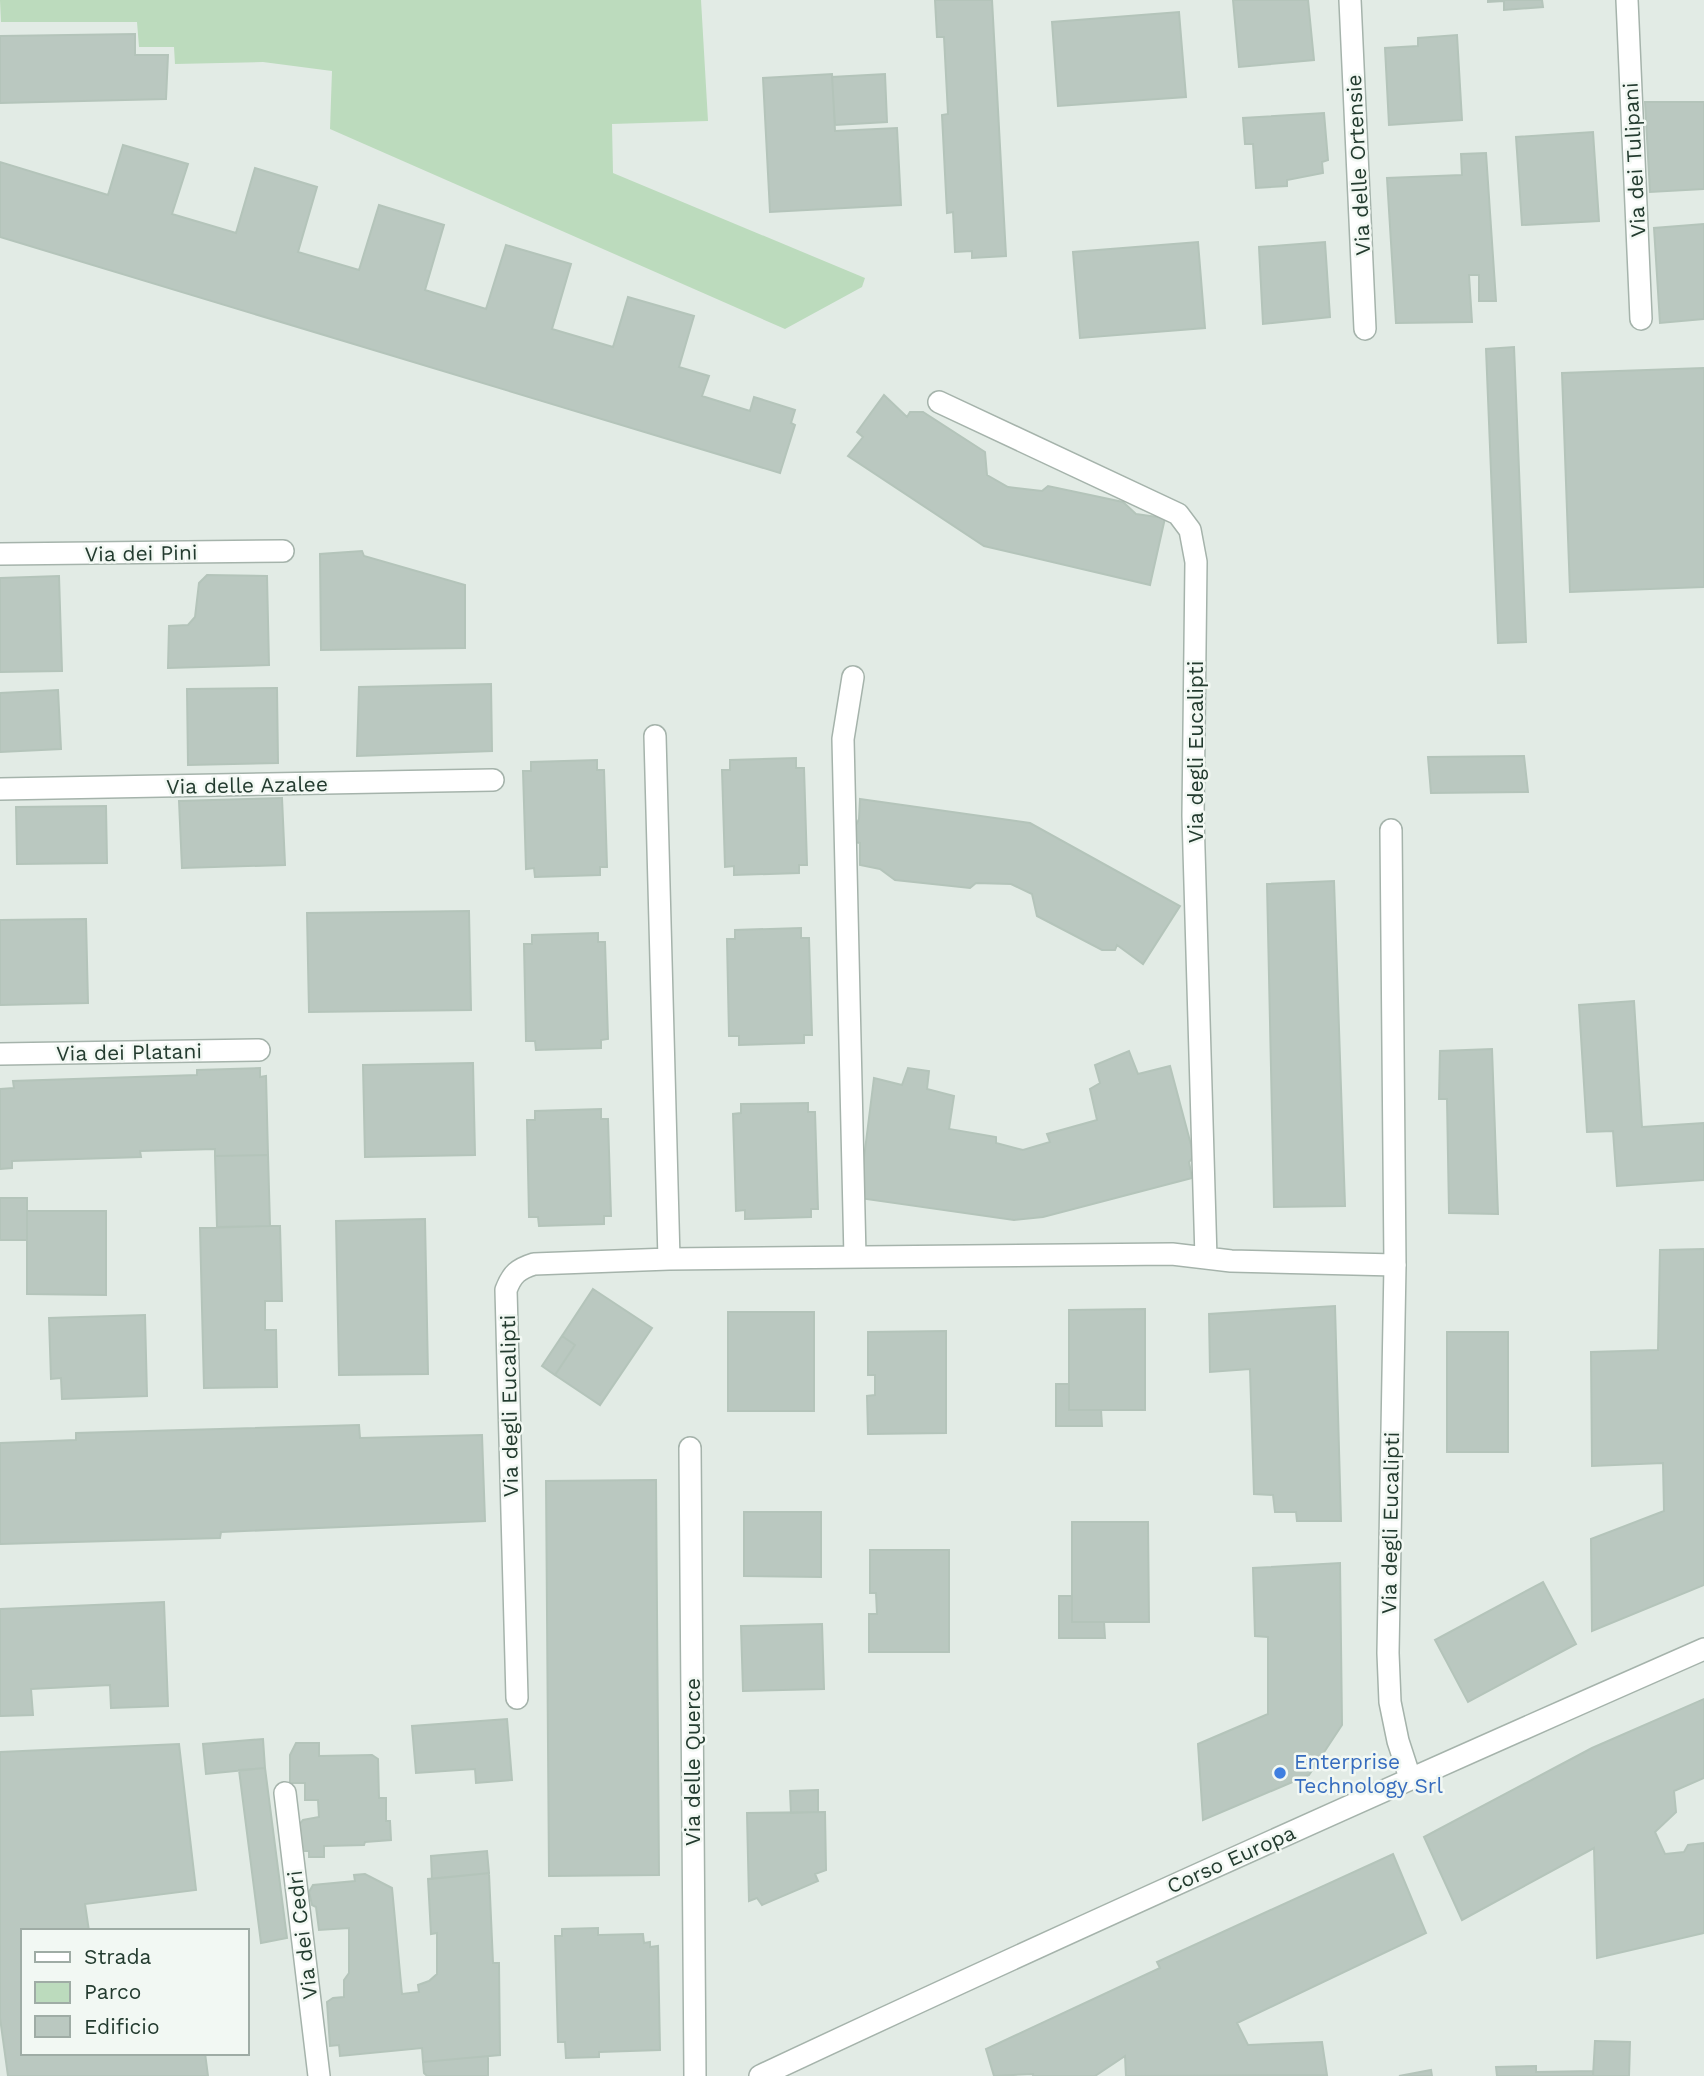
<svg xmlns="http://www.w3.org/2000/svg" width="1704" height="2076" font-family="'Work Sans',sans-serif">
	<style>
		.green { fill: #bcdbbd }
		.building { fill: #bac8c0; stroke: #b4c4ba; stroke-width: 2 }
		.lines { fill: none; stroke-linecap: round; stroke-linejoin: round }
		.service-casing { stroke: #a5b3ab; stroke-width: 24 }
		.minor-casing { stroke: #a5b3ab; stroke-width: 24 }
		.service { stroke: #fff; stroke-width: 21 }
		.minor { stroke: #fff; stroke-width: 21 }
		.shop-dot { fill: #3f7fe0; stroke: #f2f8f3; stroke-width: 2.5 }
		.labels { text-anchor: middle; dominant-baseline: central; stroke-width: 5; stroke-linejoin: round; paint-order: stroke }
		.street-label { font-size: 21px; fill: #233b2f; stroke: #f2f8f3 }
		.shop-label { font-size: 21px; fill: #366cbe; stroke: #f2f8f3; text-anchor: start }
	</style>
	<rect width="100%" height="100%" fill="#e2ebe5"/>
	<path class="green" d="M0,0H701L708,121L612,124L613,173L865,278L862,287L785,329L330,129L332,71L263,62L175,64L174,47H139L137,22H1Z"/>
	<path class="building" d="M935,0H992L1006,256L972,258V251L955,252L953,212L947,213L942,115L948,114L944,37H937Z
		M1233,0H1308L1314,60L1239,67Z
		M1488,0H1542L1543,7L1504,10V1L1488,2Z
		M1179,12L1186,97L1058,106L1052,22Z
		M135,34V55H168L166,99L0,103V36Z
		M1457,35L1462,120L1389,125L1385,48L1418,46V38Z
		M832,74L835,131L897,128L901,205L770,212L763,78Z
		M885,74L887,122L835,125L832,77Z
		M1645,102H1704V189L1650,192Z
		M1324,113L1328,160L1322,162L1323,173L1287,180V186L1256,188L1253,144H1245L1243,118Z
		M1593,132L1599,221L1522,225L1516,137Z
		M123,145L188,164L172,214L236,233L255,168L317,187L298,252L359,270L379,205L444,225L425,290L486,309L506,245L571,264L552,329L613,347L628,297L694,316L679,367L709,376L702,396L750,411L754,397L795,410L791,423L795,425L780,473L0,237V162L108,195Z
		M1486,153L1496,301H1479V275H1469L1472,322L1396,323L1387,178L1462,175L1461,154Z
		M1704,224V319L1660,323L1654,228Z
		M1198,242L1205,328L1080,338L1073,252Z
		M1325,242L1330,317L1263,324L1259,247Z
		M1514,347L1526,642L1498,643L1486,349Z
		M1704,368V587L1570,592L1562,373Z
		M884,395L907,417L910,412H923L985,452L987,475L1008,487L1042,491L1048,486L1123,502L1136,514L1165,518L1150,585L984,546L848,456L863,437L857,432Z
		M362,551L364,556L465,585V648L321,650L320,554Z
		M207,575L267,576L269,665L168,668L169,626L188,625L195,617L199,583Z
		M59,576L62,671L0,672V578Z
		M491,684L492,751L357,756L359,687Z
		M277,688L278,763L188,765L187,689Z
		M58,690L61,749L0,752V693Z
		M1524,756L1528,792L1431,793L1428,757Z
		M796,758V768H804L807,865H799V873L734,875V866L725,867L722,770H730V760Z
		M597,760V770H604L607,867H600V875L535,877L534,868L526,869L523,771H531V762Z
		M282,798L285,865L182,868L179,801Z
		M860,799L1030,823L1180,906L1143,964L1117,945L1115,950H1102L1037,916L1032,894L1011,884L976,883L970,888L895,880L880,869L860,865V843L852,842L854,829L859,819Z
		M106,806L107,863L17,864L16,807Z
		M1334,881L1345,1206L1274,1207L1267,884Z
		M469,911L471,1010L309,1012L307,913Z
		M86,919L88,1003L0,1005V920Z
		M801,928V938H809L812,1035H804V1043L739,1045V1036H729L727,939H735V930Z
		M598,933V942H605L608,1039L601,1040V1048L536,1050L535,1041H526L524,944H532V935Z
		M1634,1001L1642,1127L1704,1123V1180L1617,1186L1613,1131L1587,1132L1579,1005Z
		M1492,1049L1498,1214L1449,1213L1447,1099H1439L1440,1051Z
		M1129,1051L1138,1074L1170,1066L1194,1156L1189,1162L1192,1178L1043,1217L1014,1220L859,1198L874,1078L902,1085L908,1068L929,1071L927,1089L954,1096L949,1129L996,1137V1143L1023,1150L1050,1142L1047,1134L1097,1120L1090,1089L1100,1083L1095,1065Z
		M473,1063L475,1155L365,1157L363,1065Z
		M260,1068V1077L266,1076L268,1155L215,1156V1149L140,1151L141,1157L12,1161V1168L0,1169V1089L14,1088L13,1081L197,1075V1070Z
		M808,1103V1112H815L818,1209H811V1217L745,1219V1210L736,1211L733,1114L741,1113V1104Z
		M601,1109V1119H608L611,1216H604V1224L539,1226L538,1217H529L527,1120H535V1111Z
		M268,1155L270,1226L217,1227L215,1156Z
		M0,1198H27V1240H0Z
		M27,1211H106V1295L27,1294Z
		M425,1219L428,1374L339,1375L336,1221Z
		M270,1226H280L282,1301H265V1330H276L277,1387L204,1388L200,1228Z
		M1704,1249V1585L1592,1631L1591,1539L1664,1511L1663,1463L1592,1466L1591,1352L1658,1350L1660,1250Z
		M593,1289L652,1328L600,1405L555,1375L575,1345L562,1336Z
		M1335,1306L1341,1521H1297L1296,1512H1275L1273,1495L1254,1494L1250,1369L1210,1372L1209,1314Z
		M1145,1309V1410H1069V1310Z
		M728,1312H814V1411H728Z
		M145,1315L147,1396L62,1399L61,1378L51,1379L49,1318Z
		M946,1331V1433L868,1434L867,1396L875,1395V1375H868V1332Z
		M1447,1332H1508V1452H1447Z
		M562,1336L575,1345L555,1375L542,1366Z
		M1056,1384H1069V1410H1101L1102,1426H1056Z
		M359,1425L360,1438L482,1435L485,1521L221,1532L220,1538L0,1544V1443L76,1440V1433Z
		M656,1480L659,1875L549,1876L546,1481Z
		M744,1512H821V1577L744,1576Z
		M1072,1522H1148L1149,1622H1072Z
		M870,1550H949V1652H869V1614H877L876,1593H870Z
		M1340,1563L1342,1725L1309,1775L1203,1820L1198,1744L1268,1714V1637L1255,1636L1253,1568Z
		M1543,1582L1576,1644L1468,1702L1435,1640Z
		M1059,1596H1072V1622H1104L1105,1638H1059Z
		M164,1602L168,1706L111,1708L110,1685L31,1689L33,1715L0,1716V1609Z
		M822,1624L824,1689L743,1691L741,1626Z
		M1704,1699V1778L1674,1791L1676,1812L1655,1832L1665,1854L1684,1852L1688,1845L1704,1843V1933L1597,1958L1594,1848L1462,1920L1424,1837L1592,1748Z
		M507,1719L512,1780L476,1783L475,1769L416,1773L412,1726Z
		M263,1739L265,1768L206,1774L203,1744Z
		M296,1743H319V1756L372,1755L378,1759L379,1798H386V1821H390L391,1840L365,1842L364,1845L324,1846V1857H309V1851H301L299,1825L303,1820L319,1817L318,1800H305V1783H290V1755Z
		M179,1744L196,1890L85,1904L89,1931H23V2053H205L208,2076H8L0,2018V1752Z
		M265,1768L287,1938L261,1943L239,1770Z
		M818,1790V1812L791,1813L790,1791Z
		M825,1812L826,1870L815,1874L818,1881L762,1905L757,1898L749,1901L747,1813Z
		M487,1851L489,1873L432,1879L431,1856Z
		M1393,1854L1426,1933L1237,2023L1248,2045L1322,2042L1327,2075L1126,2076L1125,2056L1095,2076H1033V2074L994,2076L986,2049L1160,1968L1157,1962Z
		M489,1873L493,1963H499L500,2055L423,2062L422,2048L340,2056L339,2045L330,2046L327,2002L333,1998L344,1997V1980L349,1973V1928L319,1930L316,1907L312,1905L309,1892L313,1885L355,1881L354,1875L365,1874L392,1888L402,1994L419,1992L418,1985L429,1981L437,1974V1933L431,1934L428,1879Z
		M598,1928V1935L643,1934L644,1943L650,1942V1947L658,1946L660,2050L599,2052V2057L566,2058L565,2042H558L555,1936H562V1929Z
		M1595,2041L1630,2042L1629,2076H1593Z
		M488,2056V2076H427L424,2073L423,2062Z
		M1536,2066V2072L1593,2071V2076H1497L1496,2067Z
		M1431,2070L1432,2076H1399Z"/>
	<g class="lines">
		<g class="service-casing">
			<path id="service" d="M939,402L1178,514L1190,530L1196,562L1193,816L1206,1258
				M853,677L843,739L855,1257
				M655,736L669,1259
				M517,1698L506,1290C512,1274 518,1269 534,1264L669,1259L1172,1254L1231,1261L1395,1265"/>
		</g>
		<g class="minor-casing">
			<path id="minor" d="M1350,0L1365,329
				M1627,0L1641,319
				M0,554L283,551
				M0,789L493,780
				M1391,830L1395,1265L1388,1653L1390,1702L1398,1741L1410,1778
				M0,1054L259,1050
				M690,1448L695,2076
				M285,1793L319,2076
				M760,2076C1073,1929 1388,1788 1704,1649"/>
		</g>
		<use href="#service" class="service"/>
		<use href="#minor" class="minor"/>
	</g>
	<circle class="shop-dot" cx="1280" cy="1773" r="7"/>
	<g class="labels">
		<g class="street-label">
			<text transform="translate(1634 160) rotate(-93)">Via dei Tulipani</text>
			<text transform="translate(1358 165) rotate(-93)">Via delle Ortensie</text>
			<text transform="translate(141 553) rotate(-1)">Via dei Pini</text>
			<text transform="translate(1195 752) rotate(-90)">Via degli Eucalipti</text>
			<text transform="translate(247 785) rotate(-1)">Via delle Azalee</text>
			<text transform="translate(129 1052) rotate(-1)">Via dei Platani</text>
			<text transform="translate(509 1406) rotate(-91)">Via degli Eucalipti</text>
			<text transform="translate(1390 1523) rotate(-89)">Via degli Eucalipti</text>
			<text transform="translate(692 1762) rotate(-90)">Via delle Querce</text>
			<text transform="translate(1231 1859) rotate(-24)">Corso Europa</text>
			<text transform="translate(302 1935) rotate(-97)">Via dei Cedri</text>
		</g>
		<g class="shop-label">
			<text x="1294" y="1761">Enterprise<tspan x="1294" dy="24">Technology Srl</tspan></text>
		</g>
	</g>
	<rect x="21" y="1929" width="228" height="126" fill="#f2f8f3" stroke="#9faca5" stroke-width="2"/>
	<rect x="35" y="1952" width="35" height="10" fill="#ffffff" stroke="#9faca5" stroke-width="2"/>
	<text x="84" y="1964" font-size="21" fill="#233b2f">Strada</text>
	<rect x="35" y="1982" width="35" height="21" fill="#bcdbbd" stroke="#9faca5" stroke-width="2"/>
	<text x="84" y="1999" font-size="21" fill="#233b2f">Parco</text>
	<rect x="35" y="2016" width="35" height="21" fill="#bac8c0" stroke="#9faca5" stroke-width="2"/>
	<text x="84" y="2034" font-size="21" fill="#233b2f">Edificio</text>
</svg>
